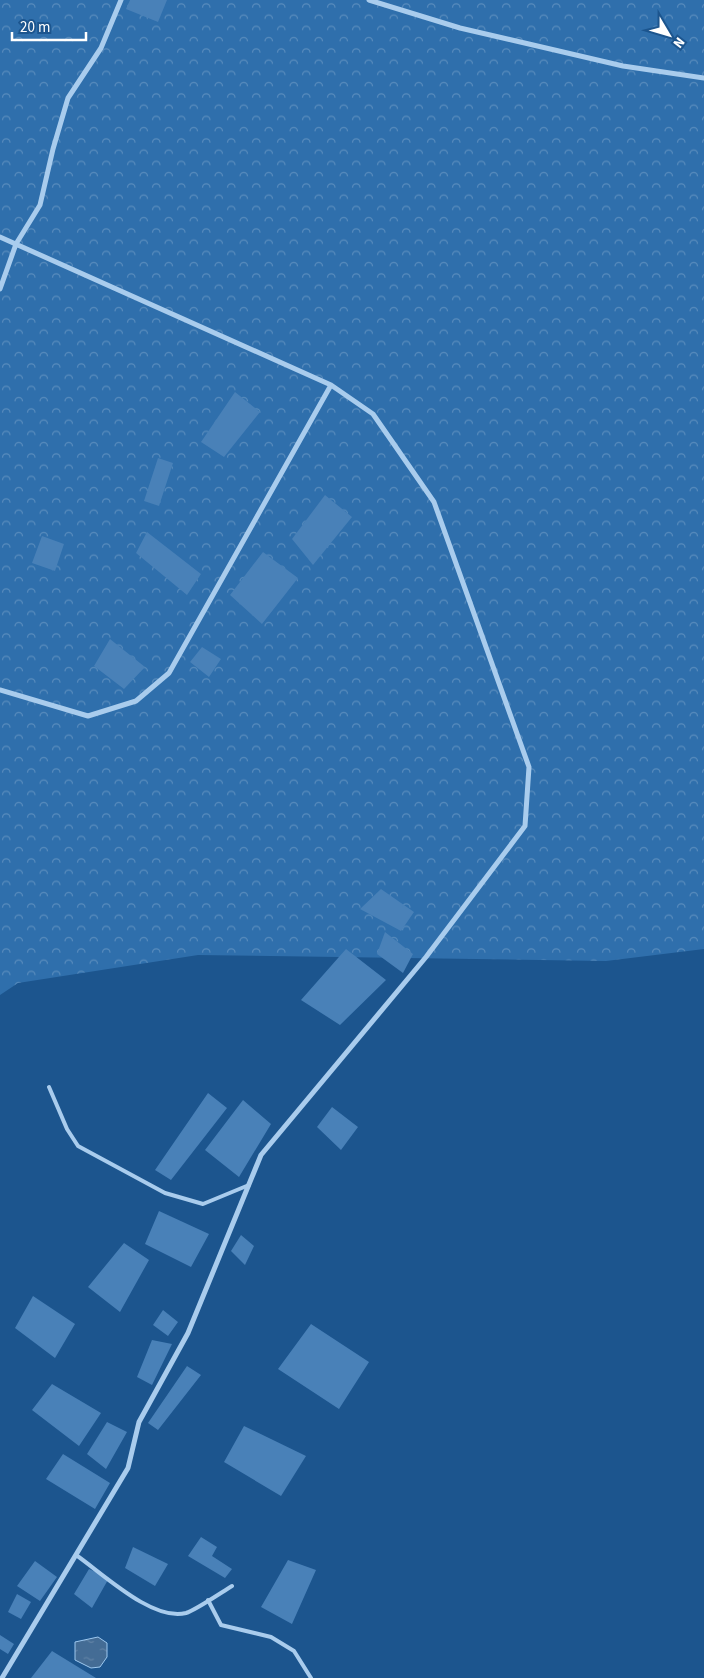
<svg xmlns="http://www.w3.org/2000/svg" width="704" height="1678" font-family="'Source Sans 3',sans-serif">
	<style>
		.forest { fill: url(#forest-crowns) }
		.water { fill: url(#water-ripples); stroke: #9dc8ef }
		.building { fill: #4981b8 }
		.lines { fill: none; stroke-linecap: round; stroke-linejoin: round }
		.service { stroke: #a9cced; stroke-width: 4 }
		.minor { stroke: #a9cced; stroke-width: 5 }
	</style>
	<defs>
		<pattern id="forest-crowns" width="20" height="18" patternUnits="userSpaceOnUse" patternTransform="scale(1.25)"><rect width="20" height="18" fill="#2f6fac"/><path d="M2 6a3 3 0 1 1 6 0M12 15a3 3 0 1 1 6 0" fill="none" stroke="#598cbd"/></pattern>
		<pattern id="water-ripples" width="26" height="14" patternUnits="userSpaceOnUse" patternTransform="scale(1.25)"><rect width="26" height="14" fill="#446c95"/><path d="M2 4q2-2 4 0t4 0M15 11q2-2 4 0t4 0" fill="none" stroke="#6082a5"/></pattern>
	</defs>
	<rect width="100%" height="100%" fill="#1c558e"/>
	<path class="forest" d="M0,0H704V949L606,961L198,955L18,983L0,995Z"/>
	<path class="water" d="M98,1637L107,1643V1657L100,1667L91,1668L75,1660V1642Z"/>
	<path class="building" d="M130,0H167L158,22L126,9Z
		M235,392L260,412L224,457L201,442Z
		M158,458L173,463L159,506L144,501Z
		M325,495L352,517L313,565L292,539Z
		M147,532L201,574L187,595L136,553Z
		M42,536L64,544L55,571L32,563Z
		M263,552L298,578L262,624L230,595Z
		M110,639L145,667L124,689L94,666Z
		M202,647L221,659L209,677L190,662Z
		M381,889L414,912L401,931L360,909Z
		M385,932L413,954L403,973L377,954Z
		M346,949L386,980L340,1025L301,1000Z
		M208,1093L227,1108L171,1180L155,1170Z
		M243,1100L271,1124L239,1177L205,1150Z
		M332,1107L358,1127L341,1150L317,1127Z
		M159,1211L209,1234L191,1267L145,1244Z
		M241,1235L254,1246L245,1265L231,1251Z
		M124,1243L149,1260L120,1312L88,1287Z
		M33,1296L75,1324L55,1358L15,1328Z
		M163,1310L178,1322L168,1336L153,1325Z
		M311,1324L369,1362L339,1409L278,1369Z
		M152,1340L172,1344L152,1385L137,1377Z
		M187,1366L201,1375L158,1430L148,1423Z
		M52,1384L101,1413L79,1446L32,1410Z
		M107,1422L127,1432L106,1469L87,1454Z
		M244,1426L306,1456L281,1496L224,1462Z
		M63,1454L110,1483L95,1509L46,1479Z
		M201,1537L217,1547L212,1556L232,1569L225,1578L188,1556Z
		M133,1547L168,1564L155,1586L125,1568Z
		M288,1560L316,1570L292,1624L261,1607Z
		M35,1561L57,1577L40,1601L17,1586Z
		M89,1569L109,1578L92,1608L74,1594Z
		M17,1594L31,1602L21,1619L8,1612Z
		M0,1635L14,1644L8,1654L0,1649Z
		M52,1651L96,1678H31Z"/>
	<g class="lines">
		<path class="service" d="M49,1087L67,1129L78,1146L165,1193L203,1204L249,1185
			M76,1555C102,1573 153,1622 186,1613C196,1610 222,1592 232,1586
			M208,1600L221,1625L271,1637L294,1651L311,1678"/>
		<path class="minor" d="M369,0L460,28L623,66L704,78
			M0,237L331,385L373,414L434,502L529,767L525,826L426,957L261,1155L188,1333L139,1422L128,1468L2,1678
			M0,289L16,244L40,205L53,149L68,98L101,48L121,0
			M0,690L88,716L136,701L169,673L331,385"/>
	</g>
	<g transform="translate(669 35) rotate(128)" stroke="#1c558e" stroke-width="4" paint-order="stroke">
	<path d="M0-4L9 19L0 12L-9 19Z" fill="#ffffff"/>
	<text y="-8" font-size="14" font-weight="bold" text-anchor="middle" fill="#ffffff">N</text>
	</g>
	<path d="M12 32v8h74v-8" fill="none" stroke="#ffffff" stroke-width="2.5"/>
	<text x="20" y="32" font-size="15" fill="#ffffff" stroke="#1c558e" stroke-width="4" paint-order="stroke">20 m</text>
</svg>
